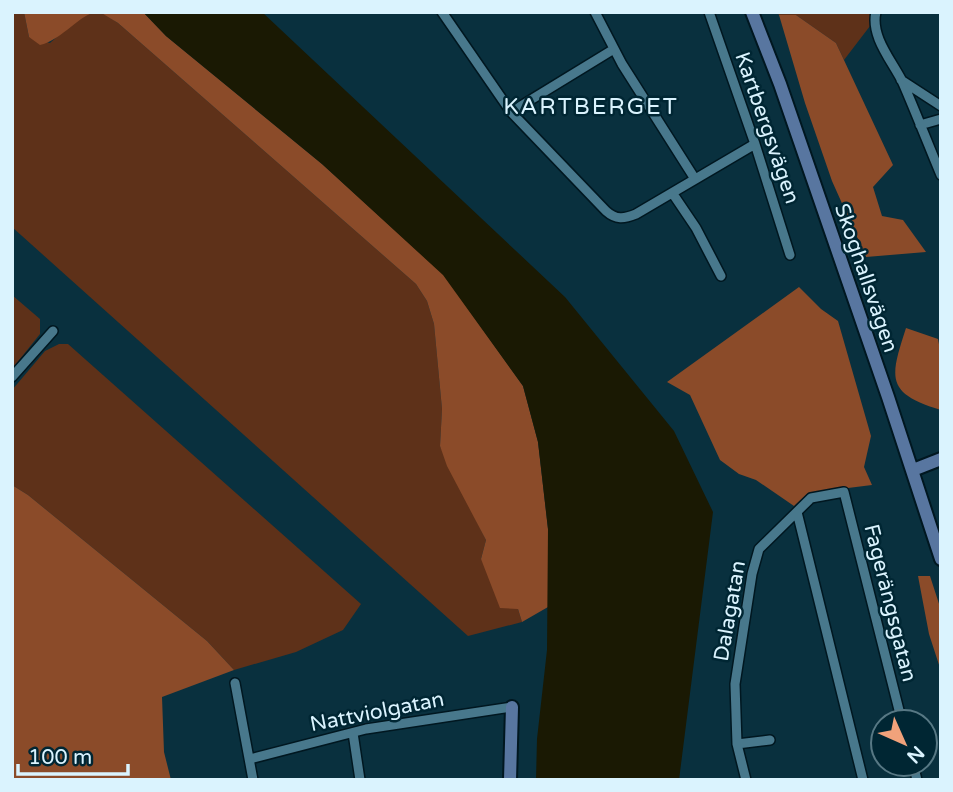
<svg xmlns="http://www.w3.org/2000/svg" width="953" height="792" font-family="'Varela Round',sans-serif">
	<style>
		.green { fill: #5e3119 }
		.forest { fill: #8b4b29 }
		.water { fill: #1a1903 }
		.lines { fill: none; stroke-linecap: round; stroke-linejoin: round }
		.street-casing { stroke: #001720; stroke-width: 12 }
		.secondary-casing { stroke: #001720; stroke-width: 16 }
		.street { stroke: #48788c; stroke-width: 9 }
		.secondary { stroke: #5876a0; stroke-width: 12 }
		.labels { text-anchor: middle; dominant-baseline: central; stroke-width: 5; stroke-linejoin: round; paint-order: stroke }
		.street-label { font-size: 21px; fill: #daf3fe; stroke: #002633 }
		.neighbourhood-label { font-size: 23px; letter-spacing: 2px; fill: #daf3fe; stroke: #002633 }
	</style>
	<rect width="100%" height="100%" fill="#09303e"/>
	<path class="green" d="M12,12H24L29,37L50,43C62,33 81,11 98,12C105,13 112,19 118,23L416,284L427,301L434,324L442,409L440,446L486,540L481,559L518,609L522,622L468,636L12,227Z
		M777,12H872L870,26L844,60L836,43L796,15H779Z
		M12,295L40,319V334L12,369Z
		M59,344H68L361,604L343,630L296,652L234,670L207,641L28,495L12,485V390L45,351Z"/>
	<path class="forest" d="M24,12H94C74,20 61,40 40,45L29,37Z
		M100,12H143L166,36L322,164L444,275L523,386L538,442L548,529V607L522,622L518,609L500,608L481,559L486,540L447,466L440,446L442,409L434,324L427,301L416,284L118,23Z
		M779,15H796L836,43L893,165L873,187L882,216L903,220L926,252L866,257L832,181L805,103Z
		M799,287L821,309L838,321L871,436L864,467L872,485L808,493L794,506L756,480L739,474L720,460L690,395L667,382Z
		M906,328L938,339L941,355V410C885,393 890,378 906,328Z
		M12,485L28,495L207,641L234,670L162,697L164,752L171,780H12Z
		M918,576H930L941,610V671L929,634Z"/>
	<path class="water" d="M143,12H262L565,297L674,431L713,512L679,780H536L537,739L547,650L548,529L538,442L523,386L443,275L322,164L166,36Z"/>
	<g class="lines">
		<g class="street-casing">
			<path id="street" d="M442,12L511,112L606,211C616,220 624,219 636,214L755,144
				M595,12L622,64L695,179
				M709,12L755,144L790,255
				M876,12C870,37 893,62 903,83C916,113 928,144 941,175
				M901,80L941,106
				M511,112L614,49
				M920,125L941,119
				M673,194L696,228L721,276
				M12,377L53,331
				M797,512L863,780
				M235,683L253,780
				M353,733L360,780
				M737,744L770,740
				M250,759L366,729L512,707
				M913,764L917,780
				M746,780L737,744L735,684L752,574L759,549L811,498L844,492L902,722"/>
		</g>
		<g class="secondary-casing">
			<path id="secondary" d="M752,12L780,84L888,397L941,559
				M913,470L941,459
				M510,780L512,707"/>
		</g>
		<use href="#street" class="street"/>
		<use href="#secondary" class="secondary"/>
	</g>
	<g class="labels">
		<g class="street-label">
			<text transform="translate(767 128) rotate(71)">Kartbergsvägen</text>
			<text transform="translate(866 278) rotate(71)">Skoghallsvägen</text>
			<text transform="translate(890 603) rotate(76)">Fagerängsgatan</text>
			<text transform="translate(730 611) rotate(-80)">Dalagatan</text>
			<text transform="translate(377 712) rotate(-11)">Nattviolgatan</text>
		</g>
		<g class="neighbourhood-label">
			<text x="591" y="107">KARTBERGET</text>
		</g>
	</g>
	<rect width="953" height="792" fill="none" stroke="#daf3fe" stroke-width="28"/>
	<g transform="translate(904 743) rotate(135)"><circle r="33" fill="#002633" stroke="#577884" stroke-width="2"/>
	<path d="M0-5L12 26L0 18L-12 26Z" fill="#f1a27b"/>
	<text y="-10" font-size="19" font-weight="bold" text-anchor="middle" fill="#daf3fe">N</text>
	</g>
	<path d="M18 764v10h110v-10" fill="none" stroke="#daf3fe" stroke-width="3.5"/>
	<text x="28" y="764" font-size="21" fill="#daf3fe" stroke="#002633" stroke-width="5" paint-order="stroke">100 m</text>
</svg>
